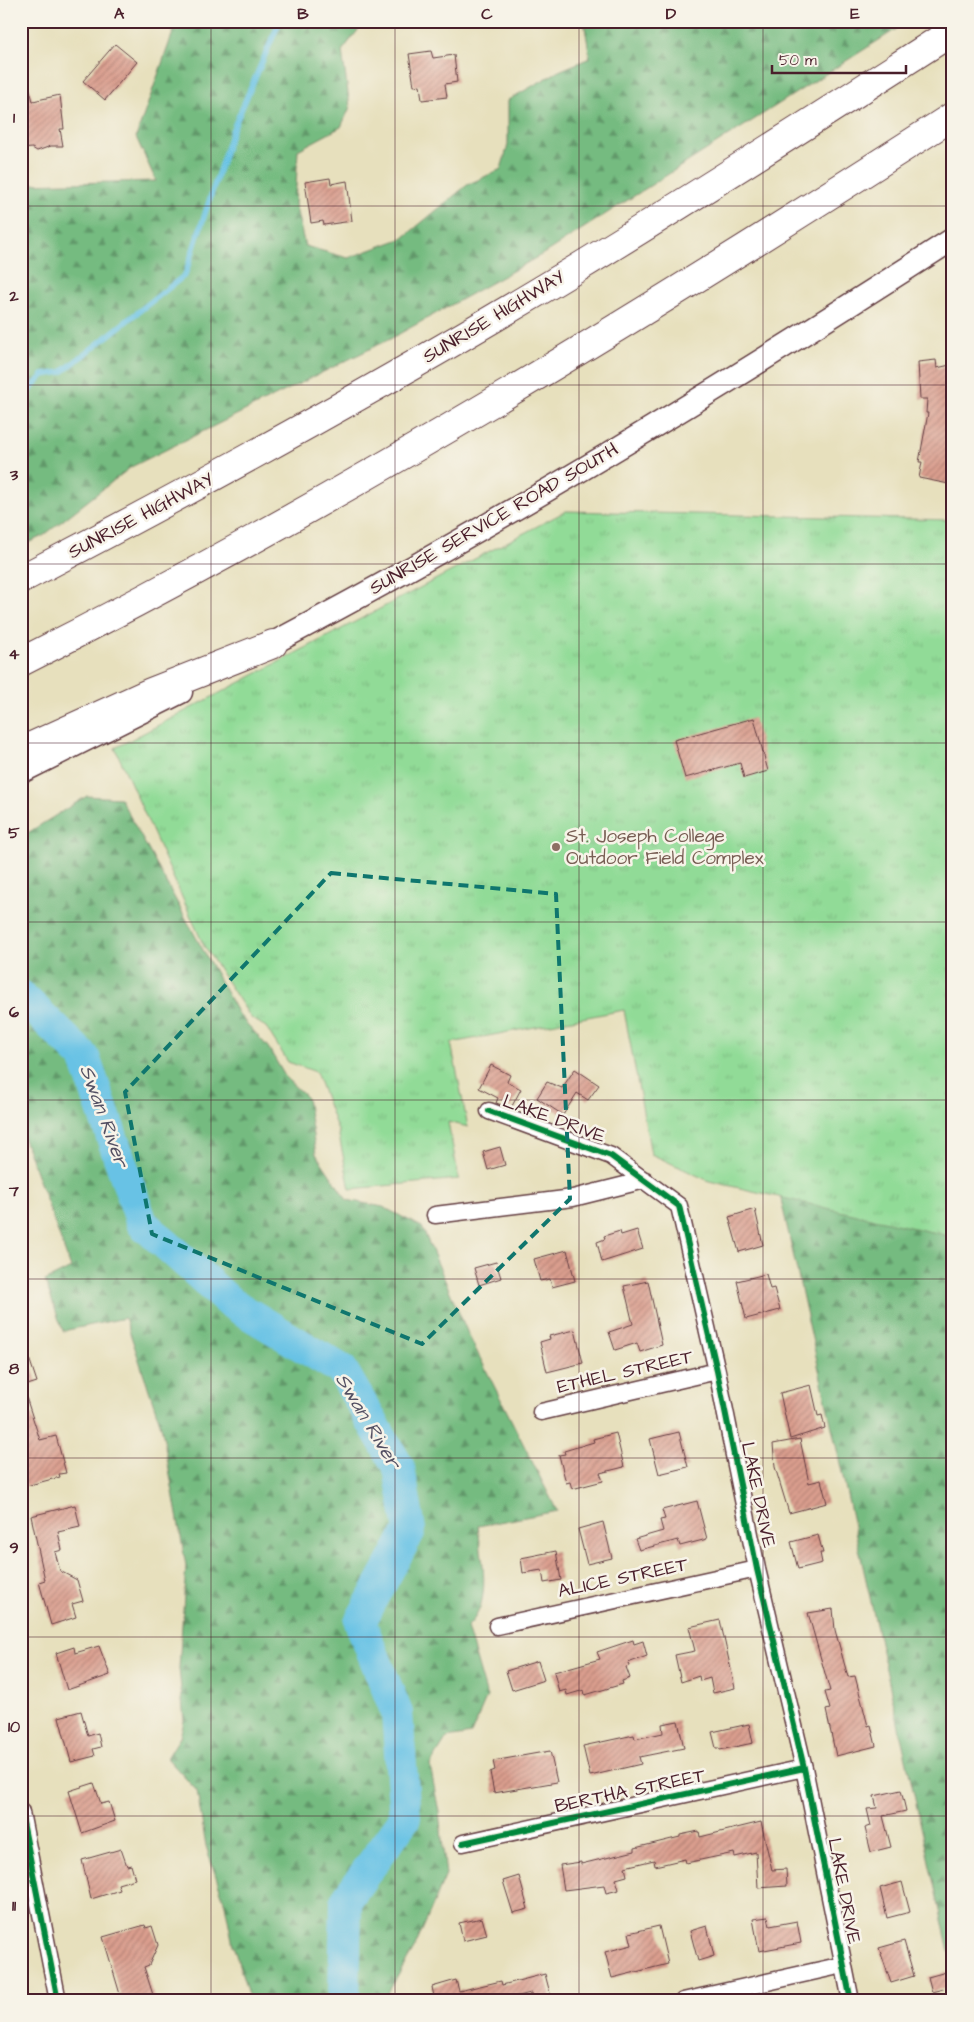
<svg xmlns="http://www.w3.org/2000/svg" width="974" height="2022" font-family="'Architects Daughter',sans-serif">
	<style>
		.forest { fill: url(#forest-firs); stroke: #5f6d56 }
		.park { fill: url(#park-tufts); stroke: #6e7d61 }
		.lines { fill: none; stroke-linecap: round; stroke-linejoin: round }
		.stream { stroke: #67c2e5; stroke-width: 5.5 }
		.river { stroke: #67c2e5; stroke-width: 32 }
		.building { fill: url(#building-hatch) }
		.minor-casing { stroke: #623c41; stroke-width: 19 }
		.secondary-casing { stroke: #623c41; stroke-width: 25 }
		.motorway-casing { stroke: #623c41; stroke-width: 30 }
		.minor { stroke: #fff; stroke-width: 16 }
		.secondary { stroke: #fff; stroke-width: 22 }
		.motorway { stroke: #fff; stroke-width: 28 }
		.cycleway-casing { stroke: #f7f3e8; stroke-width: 9 }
		.cycleway { stroke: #00873e; stroke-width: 6 }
		.marked { fill: none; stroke: #0f766e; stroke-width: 4; stroke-dasharray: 10 6; stroke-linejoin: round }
		.grid { fill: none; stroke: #4a1f2b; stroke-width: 1; stroke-opacity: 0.55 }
		.education-dot { fill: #8d6e63; stroke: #f7f3e8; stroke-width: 2 }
		.labels { text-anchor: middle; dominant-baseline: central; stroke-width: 5; stroke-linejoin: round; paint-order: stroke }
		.street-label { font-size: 19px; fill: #4a1f2b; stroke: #f7f3e8 }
		.education-label { font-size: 19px; fill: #785e54; stroke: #f7f3e8; text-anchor: start }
		.water-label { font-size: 20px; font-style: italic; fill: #535063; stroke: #f7f3e8 }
		.neatline { fill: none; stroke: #4a1f2b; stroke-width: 2 }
		.grid-label { font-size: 16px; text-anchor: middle; font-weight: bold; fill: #4a1f2b }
	</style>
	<defs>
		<pattern id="forest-firs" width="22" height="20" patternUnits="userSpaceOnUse" patternTransform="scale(1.25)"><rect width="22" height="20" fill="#74bb80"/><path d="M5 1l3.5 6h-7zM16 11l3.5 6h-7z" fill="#619769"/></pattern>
		<pattern id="park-tufts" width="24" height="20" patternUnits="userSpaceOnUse" patternTransform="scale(1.25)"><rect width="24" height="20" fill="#91db97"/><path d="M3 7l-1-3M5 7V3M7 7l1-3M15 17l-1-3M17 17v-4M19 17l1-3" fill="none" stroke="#7fbc82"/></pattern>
		<pattern id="building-hatch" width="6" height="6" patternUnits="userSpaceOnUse" patternTransform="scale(1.25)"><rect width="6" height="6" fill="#da9e8e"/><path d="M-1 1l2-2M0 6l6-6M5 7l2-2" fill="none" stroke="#b38074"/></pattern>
	</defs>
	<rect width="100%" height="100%" fill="#f7f3e8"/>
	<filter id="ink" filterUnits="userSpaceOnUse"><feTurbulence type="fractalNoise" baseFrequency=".02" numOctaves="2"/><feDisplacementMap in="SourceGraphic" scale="10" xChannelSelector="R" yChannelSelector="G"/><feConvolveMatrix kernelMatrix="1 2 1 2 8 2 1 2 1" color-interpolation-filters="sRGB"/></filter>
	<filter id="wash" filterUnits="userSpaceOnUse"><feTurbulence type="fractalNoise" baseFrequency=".0096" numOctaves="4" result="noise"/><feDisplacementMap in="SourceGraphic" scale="20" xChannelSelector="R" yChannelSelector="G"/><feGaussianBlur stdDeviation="1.12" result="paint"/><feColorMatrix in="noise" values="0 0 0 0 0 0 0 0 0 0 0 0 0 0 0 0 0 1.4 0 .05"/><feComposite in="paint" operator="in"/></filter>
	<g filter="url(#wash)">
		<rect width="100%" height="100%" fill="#e7e0bd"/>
		<path class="forest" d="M177,21H365L342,51L350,107L341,127L298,150L295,204L305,246L348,258L403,238L467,185L501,169L508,145V100L559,71L590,58L584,21H909L543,254L390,339L131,467L43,536L21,546V184L156,181L136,137Z
			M87,796L120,798L238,1014L268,1047L286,1078L307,1098L316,1154L347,1200L383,1207L422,1227L469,1336L557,1511L478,1526C481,1558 494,1603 467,1627L487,1696L471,1734L447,1738L430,1765L439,1812L446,1875L415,1947L383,2001H250L233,1945L225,1904L206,1846L197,1791L167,1758L180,1737L184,1721L179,1668L186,1566L162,1429L125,1318L63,1331L45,1281L71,1268L21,1131V837Z
			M953,1137V1969L780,1195Z"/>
		<path class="park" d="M566,511L953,520V1237L709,1181L651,1154L624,1010L451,1043L468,1127L448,1122L459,1179L350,1189L338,1131L316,1072L288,1062L266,1027L251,1018L204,946L115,748Z"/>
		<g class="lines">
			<path class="stream" d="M21,400L43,375L62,372L185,275L232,131L280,21"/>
			<path class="river" d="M21,996L84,1057L142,1223L231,1303L342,1370L399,1468L410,1530L360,1622L397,1713L405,1818L346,1900L344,2001"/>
		</g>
		<g id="blocks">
			<path class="building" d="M115,44L137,62L105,100L83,81Z
				M431,51L433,58L454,55L457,82L445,84L447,97L422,100L420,85L414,86L409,54Z
				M25,73L33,101L60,95L64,129H60L63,146H51L37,151L32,148L21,149V74Z
				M330,178L331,184L347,181L352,221L324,225L323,221L311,223L305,182Z
				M936,360L937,368L950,365L953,463L949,484L919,478L922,462H919L928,413H926L927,399H920L918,362Z
				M754,718L768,771L744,778L740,763L685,778L674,740Z
				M491,1065L510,1075L507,1082L521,1089L511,1108L496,1103L498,1098L479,1088Z
				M575,1069L599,1085L588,1100L577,1093L563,1115L537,1098L547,1082L562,1088Z
				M500,1147L505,1165L488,1170L483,1152Z
				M755,1209L763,1245L739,1252L729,1217Z
				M637,1230L643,1249L602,1262L597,1242L605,1239L604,1236L620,1231L621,1235Z
				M567,1250L575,1281L552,1287L550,1279L540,1281L534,1259Z
				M496,1262L501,1278L479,1285L474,1268Z
				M766,1274L770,1289L774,1288L780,1310L746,1319L737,1281Z
				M648,1281L662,1345L640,1352L637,1343L615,1350L609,1332L633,1324L624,1286Z
				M575,1330L583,1363L547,1372L540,1342L550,1339L549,1336Z
				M24,1343L37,1382L21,1387V1344Z
				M811,1385L818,1416L822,1415L825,1428L790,1439L780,1393Z
				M21,1391H24L40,1440L56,1436L66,1473L59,1474L60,1477L26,1486L21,1468Z
				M679,1432L688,1467L659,1474L650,1439Z
				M616,1433L624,1467L600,1473L603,1481L572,1489L570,1482L566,1483L559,1455L565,1454L564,1451L594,1442L593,1439Z
				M800,1439L809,1483L821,1480L827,1503L789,1513L775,1467L773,1444Z
				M697,1501L707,1539L680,1546L678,1540L639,1550L635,1539L663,1531L660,1520L665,1519L662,1510Z
				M75,1505L80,1527L58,1532L62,1550L55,1552L60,1571L77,1580L83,1601L72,1604L76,1617L51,1625L39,1582L45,1580L31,1516Z
				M603,1522L612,1558L587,1564L578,1529Z
				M818,1535L823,1553H820L822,1563L798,1569L791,1542Z
				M556,1551L561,1580L544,1583L542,1570L523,1573L521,1558Z
				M833,1609L835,1630L848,1677L855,1676L868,1726L871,1725L876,1746L836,1756L826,1710L830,1709L825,1692L830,1691L808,1613Z
				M720,1620L735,1688L713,1693L710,1678L700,1681L699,1676L681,1682L675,1655L695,1651L689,1627Z
				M633,1640L634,1644L643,1641L647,1656L628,1663L629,1666L626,1667L630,1678L622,1681L623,1684L585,1695L584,1690L567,1695L566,1690L559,1692L554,1672L600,1659L597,1652Z
				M99,1646L110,1675L67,1690L56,1653L74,1647L75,1653Z
				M538,1661L544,1680L512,1690L506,1671Z
				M81,1711L88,1736L98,1733L101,1747L93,1749L95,1756L71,1762L59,1717Z
				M678,1721L684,1748L639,1757L641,1764L590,1776L583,1746L634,1735L635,1739L663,1733L662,1724Z
				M749,1724L753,1743L720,1750L719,1748H716L712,1732Z
				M550,1751L557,1782L494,1793L490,1772L495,1770L493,1761Z
				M94,1783L101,1804L109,1802L115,1821L82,1833L69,1791Z
				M901,1790L906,1811L883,1816L891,1847L871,1852L865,1828L871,1826L867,1809L877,1808L874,1796Z
				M761,1822L772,1870L786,1869L787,1886L758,1888L756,1852L735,1857L734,1853L686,1863L685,1859L655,1866L654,1860L625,1867L627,1876L616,1879L619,1890L606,1893L604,1885L564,1890L560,1865L581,1862V1864L635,1851V1848L680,1837V1835L699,1831L700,1837Z
				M121,1849L127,1866L131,1865L135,1879L118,1884L120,1890L91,1899L82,1860Z
				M519,1876L528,1909L513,1913L503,1881Z
				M902,1882L910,1912L887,1918L880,1888Z
				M768,1917L770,1926L797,1921L801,1943L759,1951L753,1919Z
				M482,1918L487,1935L463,1941L459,1923Z
				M145,1925L146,1928L152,1926L158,1945L149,1965L144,1967L155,2001H122L103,1937Z
				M659,1926L668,1964L612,1978L605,1952L632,1945L629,1933Z
				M707,1926L714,1956L698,1961L690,1931Z
				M904,1941L914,1976L891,1983L879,1948Z
				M946,1972L950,1987L932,1992L928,1977Z
				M545,1974L552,2001H533L531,1993L497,2001H435L432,1987L456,1980L459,1991L501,1981L502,1985Z"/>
		</g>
	</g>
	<g filter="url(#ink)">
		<use href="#blocks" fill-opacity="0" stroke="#623c41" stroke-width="1"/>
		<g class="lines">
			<g class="minor-casing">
				<path id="minor" d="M489,1111L611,1156L679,1206L717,1371L757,1569L804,1768L851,2001
					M435,1215L573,1198L645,1180
					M541,1412L717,1371
					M497,1626L757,1569
					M21,1812L58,2001
					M463,1843L804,1768
					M683,2001L843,1965"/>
			</g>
			<g class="secondary-casing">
				<path id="secondary" d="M258,651C497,526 726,385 953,239
					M21,772L181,692"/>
			</g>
			<g class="motorway-casing">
				<path id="motorway" d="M21,579C209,481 395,379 576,269C703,192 828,111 953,31
					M21,662C343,500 650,311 953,116
					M21,751L151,692L273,644"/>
			</g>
			<use href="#minor" class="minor"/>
			<use href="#secondary" class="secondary"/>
			<use href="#motorway" class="motorway"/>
			<g class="cycleway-casing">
				<path id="cycleway" d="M489,1111L611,1156L679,1206L717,1371L757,1569L804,1768L851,2001
					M21,1812L58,2001
					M463,1843L804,1768"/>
			</g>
			<use href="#cycleway" class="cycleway"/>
		</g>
	</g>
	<path class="marked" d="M331,873L556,894L570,1199L422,1344L152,1234L125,1092Z"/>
	<path class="grid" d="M211,21V2001M395,21V2001M579,21V2001M763,21V2001M21,206H953M21,385H953M21,564H953M21,743H953M21,922H953M21,1100H953M21,1279H953M21,1458H953M21,1637H953M21,1816H953"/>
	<circle class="education-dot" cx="556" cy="847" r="5"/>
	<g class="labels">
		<g class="street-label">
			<text transform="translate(494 317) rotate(-31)">SUNRISE HIGHWAY</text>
			<text transform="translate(141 516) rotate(-28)">SUNRISE HIGHWAY</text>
			<text transform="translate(494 519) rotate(-30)">SUNRISE SERVICE ROAD SOUTH</text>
			<text transform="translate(554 1119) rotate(20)">LAKE DRIVE</text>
			<text transform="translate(625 1372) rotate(-13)">ETHEL STREET</text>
			<text transform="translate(758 1495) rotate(78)">LAKE DRIVE</text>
			<text transform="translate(623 1578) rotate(-12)">ALICE STREET</text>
			<text transform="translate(630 1791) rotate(-12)">BERTHA STREET</text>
			<text transform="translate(844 1891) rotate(79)">LAKE DRIVE</text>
		</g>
		<g class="education-label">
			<text x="566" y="836">St. Joseph College<tspan x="566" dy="22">Outdoor Field Complex</tspan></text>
		</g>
		<g class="water-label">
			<text transform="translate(104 1116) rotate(70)">Swan River</text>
			<text transform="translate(368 1421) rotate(59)">Swan River</text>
		</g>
	</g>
	<rect width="974" height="2022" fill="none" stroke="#f7f3e8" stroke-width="55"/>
	<path d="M772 65v8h134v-8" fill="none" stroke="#4a1f2b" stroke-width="2.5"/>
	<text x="779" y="65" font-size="15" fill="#4a1f2b" stroke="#f7f3e8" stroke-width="4" paint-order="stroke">50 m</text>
	<rect x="28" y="28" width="918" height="1966" class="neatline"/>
	<g class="grid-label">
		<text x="119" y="19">A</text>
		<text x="303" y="19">B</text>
		<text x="487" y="19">C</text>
		<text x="671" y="19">D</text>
		<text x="855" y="19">E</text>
		<text x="14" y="123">1</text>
		<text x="14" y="301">2</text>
		<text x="14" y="480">3</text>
		<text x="14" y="659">4</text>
		<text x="14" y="838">5</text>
		<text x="14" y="1017">6</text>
		<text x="14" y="1196">7</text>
		<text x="14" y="1374">8</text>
		<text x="14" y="1553">9</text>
		<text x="14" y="1732">10</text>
		<text x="14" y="1911">11</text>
	</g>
</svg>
